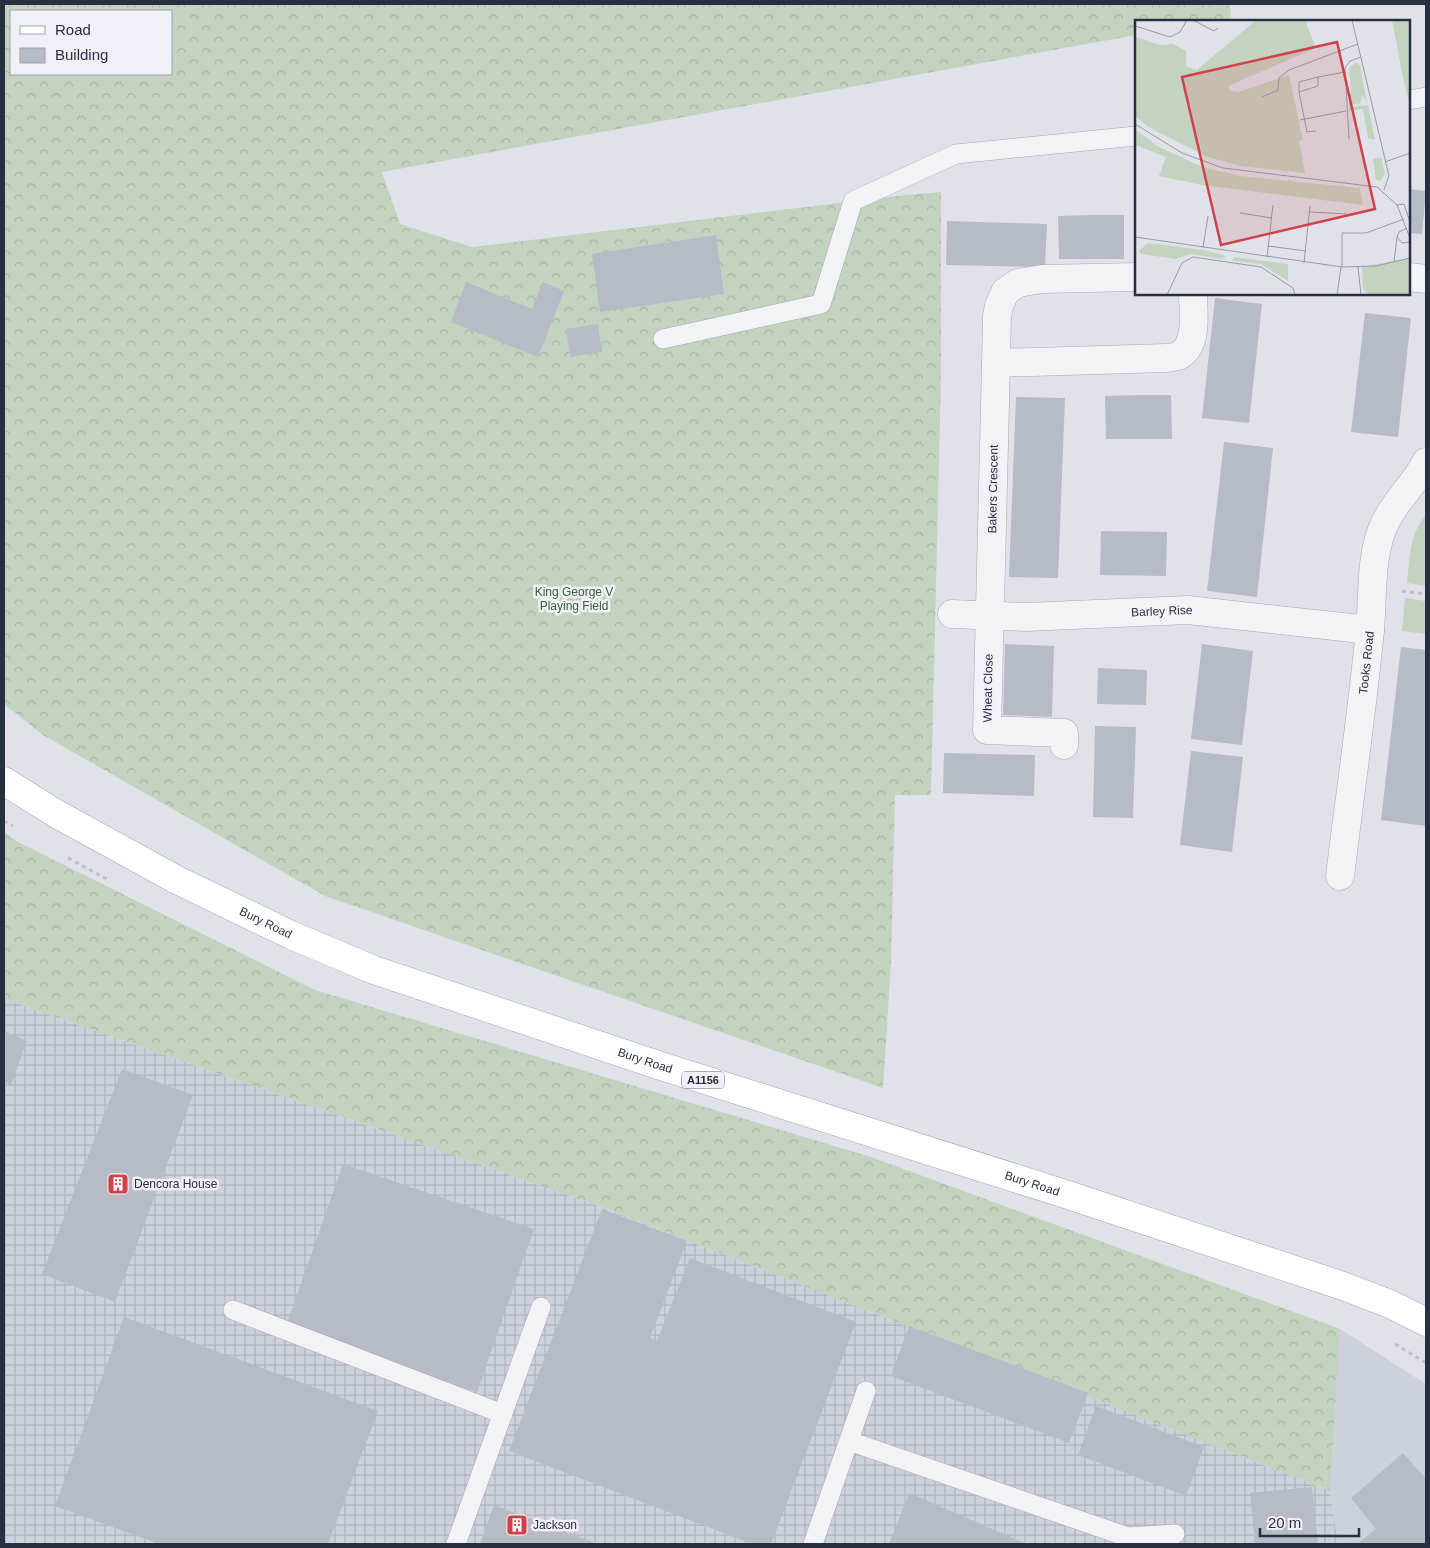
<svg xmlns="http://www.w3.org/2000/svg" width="1430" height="1548" font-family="Arial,sans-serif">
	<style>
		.built { fill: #cdd1db }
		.industrial { fill: url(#industrial-grid) }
		.green { fill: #c3d3c0 }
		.forest { fill: url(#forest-crowns); fill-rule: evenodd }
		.building { fill: #b6bbc6 }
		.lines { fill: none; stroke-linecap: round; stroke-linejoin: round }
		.service-casing { stroke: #a4a9b3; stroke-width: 20 }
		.minor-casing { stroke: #a4a9b3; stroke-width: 29 }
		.primary-casing { stroke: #9ea5b5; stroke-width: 29 }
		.path { stroke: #bdc0c8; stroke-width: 3; stroke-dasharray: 4 4; stroke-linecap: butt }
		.service { stroke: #f2f3f7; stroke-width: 19 }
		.minor { stroke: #f2f3f7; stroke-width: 28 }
		.primary { stroke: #fff; stroke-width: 28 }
		.labels { text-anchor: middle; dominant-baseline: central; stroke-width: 5; stroke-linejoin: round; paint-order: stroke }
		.shield { fill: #eff1f6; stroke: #646977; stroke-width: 1 }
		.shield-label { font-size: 11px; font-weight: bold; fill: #282f41 }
		.street-label { font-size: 12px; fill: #282f41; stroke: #eff1f6 }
		.park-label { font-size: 12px; fill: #395d35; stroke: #eff1f6 }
		.poi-label { font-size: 12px; fill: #282f41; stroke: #eff1f6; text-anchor: start }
		.inset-road { fill: none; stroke: #969aa6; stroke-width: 1 }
		.view { fill: #d1414a; fill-opacity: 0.15; stroke: #d1414a; stroke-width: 2.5 }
		.inset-edge { fill: none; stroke: #282f41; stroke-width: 2.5 }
	</style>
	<defs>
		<pattern id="industrial-grid" width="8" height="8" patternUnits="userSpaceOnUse" patternTransform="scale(1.25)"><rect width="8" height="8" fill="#cdd1db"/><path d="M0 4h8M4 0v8" fill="none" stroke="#b0b4bd"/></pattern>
		<pattern id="forest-crowns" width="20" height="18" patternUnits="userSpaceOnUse" patternTransform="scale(1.25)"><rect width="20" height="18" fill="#c3d3c0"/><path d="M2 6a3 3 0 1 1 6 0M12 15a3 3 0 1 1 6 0" fill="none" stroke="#a8b5a6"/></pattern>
	</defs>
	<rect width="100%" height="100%" fill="#dfe2e9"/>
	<path class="built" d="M1340,1329L1426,1384V1544H1338L1330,1491Z"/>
	<path class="industrial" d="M4,999L602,1207L1330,1491L1338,1544H4Z"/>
	<path class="green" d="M1426,515V586L1407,583C1410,559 1409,534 1426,515Z
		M1405,598L1426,601V634L1402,631Z"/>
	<path class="forest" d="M4,4H1230L1231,18L1213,21H1136V35L382,172L400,224L472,247L906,195L941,192V376L931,795H895L891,963L883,1088L325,896L43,735L4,704ZM11,11H171V74H11Z
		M4,832L18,842L315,990L871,1157L1340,1329L1330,1491L602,1207L4,999Z"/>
	<path class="building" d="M1409,189L1426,191L1422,234L1409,233Z
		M1091,215H1124V259H1059L1058,216Z
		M947,221L1047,224L1045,267L946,265Z
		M716,235L724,294L600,312L592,254Z
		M466,282L532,309L543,282L564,291L538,357L451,322Z
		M1215,298L1262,304L1249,423L1202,418Z
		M1365,313L1411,318L1398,437L1351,432Z
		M598,324L602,352L570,357L566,329Z
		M1138,395H1171L1172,439H1106L1105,396Z
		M1016,397L1065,398L1058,578L1009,577Z
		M1224,442L1273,448L1257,597L1207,591Z
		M1101,531L1167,532L1166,576L1100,575Z
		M1005,644L1054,646L1052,717L1003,715Z
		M1202,644L1253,651L1242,745L1191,739Z
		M1401,647L1426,650V826L1381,820Z
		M1098,668L1147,670L1146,705L1097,704Z
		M1095,726L1136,727L1133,818L1093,817Z
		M1191,751L1243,757L1232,852L1180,845Z
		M944,753L1035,755L1034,796L943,793Z
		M4,1031L27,1041L11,1085L4,1082Z
		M122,1069L193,1095L115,1302L42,1274Z
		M343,1164L534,1229L477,1392L286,1326Z
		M602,1209L687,1241L650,1338L657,1341L690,1258L856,1322L771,1544H752L509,1451Z
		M124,1317L378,1411L328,1544H159L55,1506Z
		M909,1326L1088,1393L1069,1443L891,1376Z
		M1096,1406L1204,1447L1186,1496L1078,1455Z
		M1403,1453L1426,1479V1544H1357L1376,1529L1351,1498Z
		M1312,1487L1318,1544H1255L1250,1493Z
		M909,1493L1027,1544H889Z
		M494,1505L598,1544H480Z"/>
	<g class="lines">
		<g class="service-casing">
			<path id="service" d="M1409,100L1426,97
				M663,339L821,304L853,201L956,154L1136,136
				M233,1310L503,1414
				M849,1441L1128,1537L1175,1534
				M456,1544L541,1307
				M813,1544L866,1391"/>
		</g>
		<g class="minor-casing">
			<g id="minor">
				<path d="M1136,277L1042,279L1018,283L1012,287L1005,292L999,306L997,316L996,363L1166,358C1170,358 1174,357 1178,356C1199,346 1193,312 1193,294"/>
				<path d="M1409,277L1426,279"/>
				<path d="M996,363L987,730L1064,733V745"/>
				<path id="s1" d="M952,614L1026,617L1188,610L1370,630"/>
				<path id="s2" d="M1340,876C1350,794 1362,712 1370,630C1373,597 1370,555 1384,525C1394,501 1415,485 1426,462"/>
			</g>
		</g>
		<g class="primary-casing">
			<g id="primary">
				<path id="s3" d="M4,781L55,813L177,880L291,935L374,970L661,1066L1062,1193L1343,1286L1390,1304L1426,1322"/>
			</g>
		</g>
		<path class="path" d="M1402,591L1426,594
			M4,821L13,826
			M68,858L107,879
			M1395,1344L1426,1363"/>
		<use href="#service" class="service"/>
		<use href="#minor" class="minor"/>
		<use href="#primary" class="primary"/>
	</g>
	<defs>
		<g id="building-square" transform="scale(1.125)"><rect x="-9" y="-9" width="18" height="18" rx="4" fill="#d1414a" stroke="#eff1f6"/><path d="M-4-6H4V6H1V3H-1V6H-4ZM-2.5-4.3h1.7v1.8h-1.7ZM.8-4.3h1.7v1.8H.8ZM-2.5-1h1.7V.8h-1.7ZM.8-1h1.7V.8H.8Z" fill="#fff"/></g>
	</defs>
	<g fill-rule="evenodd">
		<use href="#building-square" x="118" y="1184"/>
		<use href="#building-square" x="517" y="1525"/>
	</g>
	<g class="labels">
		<rect class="shield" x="682" y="1071.5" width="42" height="17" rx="4"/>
		<g class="shield-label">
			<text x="703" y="1080">A1156</text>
		</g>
		<g class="street-label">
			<text transform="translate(993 489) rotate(-89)">Bakers Crescent</text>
			<text stroke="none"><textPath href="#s1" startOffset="210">Barley Rise</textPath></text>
			<text stroke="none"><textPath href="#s2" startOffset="215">Tooks Road</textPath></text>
			<text transform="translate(988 688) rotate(-89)">Wheat Close</text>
			<text stroke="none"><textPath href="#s3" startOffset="298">Bury Road</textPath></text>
			<text stroke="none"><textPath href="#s3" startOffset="702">Bury Road</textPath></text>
			<text stroke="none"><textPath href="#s3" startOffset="1108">Bury Road</textPath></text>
		</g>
		<g class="park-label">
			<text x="574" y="592">King George V<tspan x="574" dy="14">Playing Field</tspan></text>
		</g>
		<g class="poi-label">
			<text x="134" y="1184">Dencora House</text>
			<text x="533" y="1525">Jackson</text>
		</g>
	</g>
	<g transform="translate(1135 20)">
		<rect width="275" height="275" fill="#dfe2e9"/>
		<path d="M221,42L225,46L232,83L227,74L225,84L214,85L216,72L214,48ZM233,85L240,120L233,118L228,89L214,91V87ZM13,223L69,230L91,236L87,239L56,234L41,239L6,234L4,231ZM99,237L153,244V261L126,244L97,241Z" fill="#c3d3c0"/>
		<path d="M121,0H170L181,28L93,66L96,71L104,72L154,55L168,120L164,121L170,153L105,146L70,136L15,108L0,96L1,17L25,25L38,24L51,31V46L62,50ZM257,0H275V85L268,58ZM0,109L22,126L70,148L106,156L225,168L228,185L67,165L24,156L31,137L0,125ZM246,137L250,154L245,161L241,160L238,139ZM275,238V275H232L228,268L227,247Z" fill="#c3d3c0"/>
		<path class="inset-road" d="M58,0L79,11L83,8M217,0L254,156L249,170M0,6L35,17L45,12L52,0M183,57V66L164,72V62ZM183,57L210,52M164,72L172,112L181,111M127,77L143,70L144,58L154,50L223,24M165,100L211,91M0,104L47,133L88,148L242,167L262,185L275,218M214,119L210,48L215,41L226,37M250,142L275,133M262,185L269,184L275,202M175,192L212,194M105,193L137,198M0,217L207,247L241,246L275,238M262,217L267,223L275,222M133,226L171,231M68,228L73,196M132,237L138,185M259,242L262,217L264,212L272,208M169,243L175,186M207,247V213H231L269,199M223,247L226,275M32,275L47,243L58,237L126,247L158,268L160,275M202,275L206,247"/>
		<path class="view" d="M202,22L240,189L86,225L47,57Z"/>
		<rect width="275" height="275" class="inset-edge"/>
	</g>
	<rect width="1430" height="1548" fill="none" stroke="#282f41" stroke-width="10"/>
	<rect x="10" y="10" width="162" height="65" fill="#eff1f6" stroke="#9fa3ae"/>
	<rect x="20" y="26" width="25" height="8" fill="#ffffff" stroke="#9fa3ae"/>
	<text x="55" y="35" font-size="15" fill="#282f41">Road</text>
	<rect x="20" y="48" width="25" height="15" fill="#b6bbc6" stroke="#9fa3ae"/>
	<text x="55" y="60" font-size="15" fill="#282f41">Building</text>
	<path d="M1260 1528v8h99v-8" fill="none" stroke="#282f41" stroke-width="2.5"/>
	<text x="1268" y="1528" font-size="15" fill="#282f41" stroke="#eff1f6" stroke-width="4" paint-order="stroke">20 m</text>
</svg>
